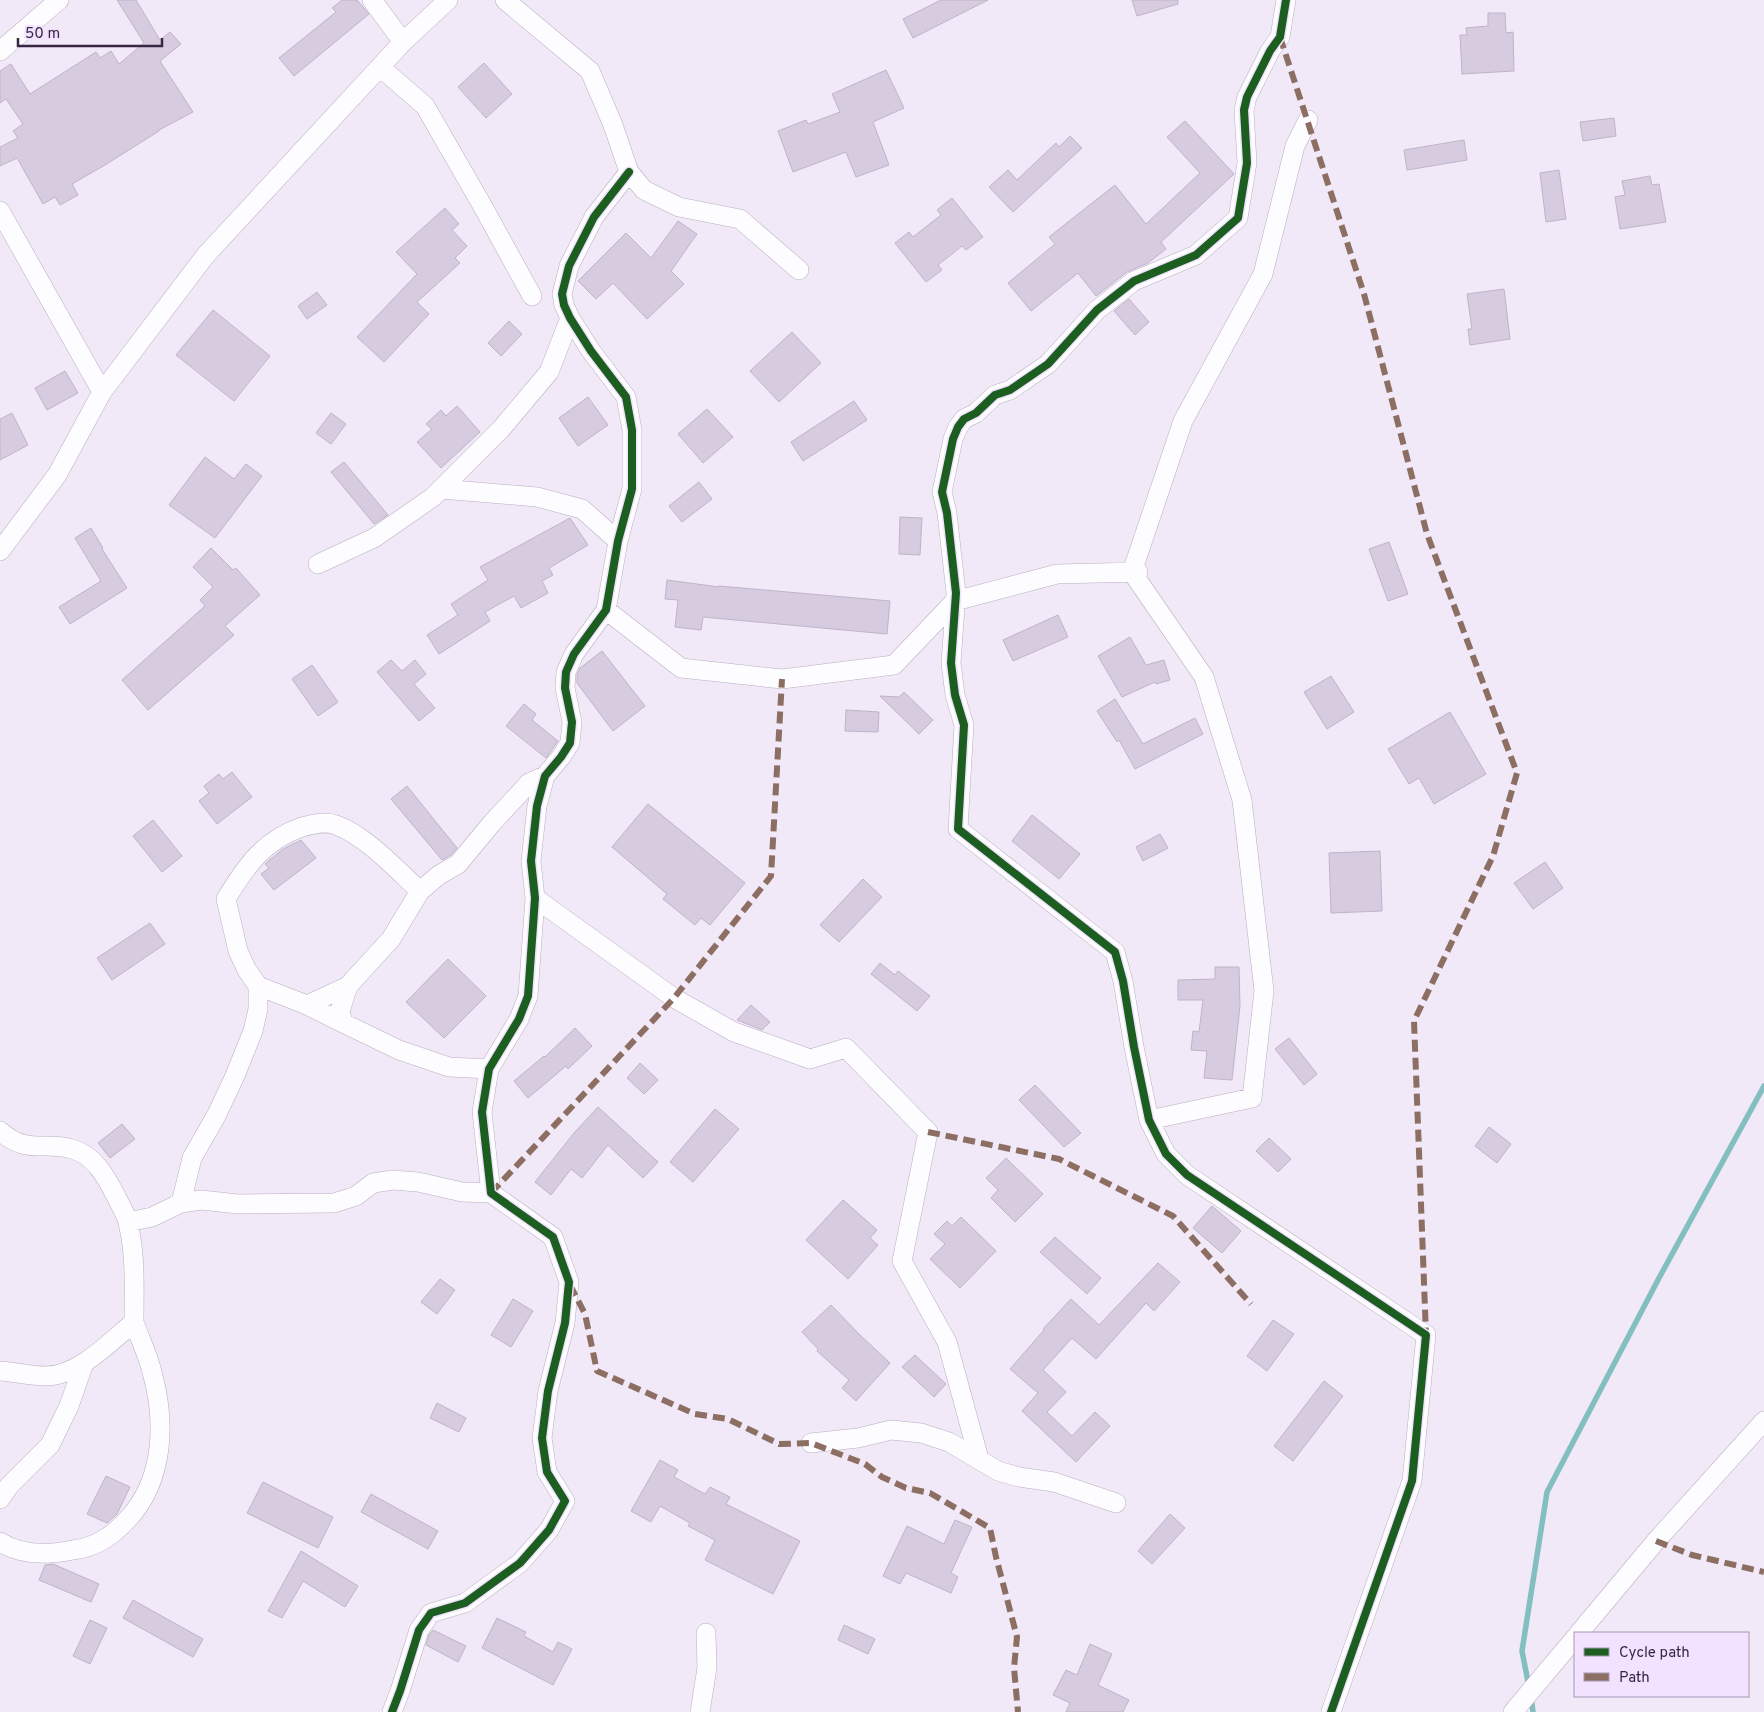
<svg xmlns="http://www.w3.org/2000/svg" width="1764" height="1712" font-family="Overpass,sans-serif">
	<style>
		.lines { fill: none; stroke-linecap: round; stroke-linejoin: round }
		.stream { stroke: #83bfc1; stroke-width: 5.5 }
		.building { fill: #d7ccdf; stroke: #c0b3c8 }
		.minor-casing { stroke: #b9aec2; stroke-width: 20 }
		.minor { stroke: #fdfcfe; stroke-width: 19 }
		.quiet { stroke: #8d6e63; stroke-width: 6; stroke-dasharray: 12 6; stroke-linecap: butt }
		.cycleway-casing { stroke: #f2e1ff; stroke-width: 11 }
		.cycleway { stroke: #1b5e20; stroke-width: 8 }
	</style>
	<rect width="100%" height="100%" fill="#f1e8f8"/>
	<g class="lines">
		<path class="stream" d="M1529,1687L1522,1651L1547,1492L1659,1278L1764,1086
			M1531,1696L1533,1712"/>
	</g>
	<path class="building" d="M117,0H136L160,40L170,32L181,44L160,61L193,112L159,130V131L105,165L72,184L78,195L60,205L55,197L43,204L17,158L0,166V147L18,138L13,131L23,124L6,99L0,103V71L11,64L30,94L96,52L100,58L111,51L119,64L144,43Z
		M342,0H357L369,14L294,76L279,58L336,12L332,8Z
		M941,0H988L913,38L903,19Z
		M1132,0H1178V4L1137,16Z
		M1488,13H1505L1506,33L1513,32L1514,71L1462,74L1460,35H1467L1466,28L1488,26Z
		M484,63L512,94L486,118L458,87Z
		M886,70L904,108L873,122L889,165L856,177L846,152L793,172L778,131L806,120L808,124L840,112L832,94Z
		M1614,118L1616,136L1583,141L1580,122Z
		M1185,121L1234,174L1161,242L1166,249L1148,263L1127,272L1096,296L1078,273L1031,311L1008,283L1055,244L1049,237L1115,185L1146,224L1200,173L1167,137Z
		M1070,136L1082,148L1013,212L989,187L1008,170L1017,180L1056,143L1059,147Z
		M1464,140L1467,160L1407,170L1404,150Z
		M1559,170L1566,219L1546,222L1540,173Z
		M1650,176L1652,185L1659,184L1666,222L1620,229L1615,197L1625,195L1622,181Z
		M952,198L983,237L966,250L962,246L938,265L942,270L926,282L895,243L909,232L913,237L941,215L937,210Z
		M445,208L459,224L452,230L467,246L455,258L460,263L417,302L429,314L384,362L357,337L417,274L396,252Z
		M678,221L697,234L671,271L684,284L647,319L613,283L596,299L578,281L626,233L651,258Z
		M1504,289L1510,339L1470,345L1468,329H1472L1467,294Z
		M317,292L327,305L307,319L298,306Z
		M1129,299L1149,322L1135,335L1114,311Z
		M213,310L270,356L234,401L176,355Z
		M509,321L522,334L501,356L488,343Z
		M792,332L821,363L779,402L750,371Z
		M65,371L78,393L47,410L35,388Z
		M588,397L608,425L578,446L559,418Z
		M854,401L867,420L803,461L791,442Z
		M457,406L480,432L441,468L417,442L432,429L426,424L441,410L446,416Z
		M707,409L733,437L703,463L678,434Z
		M12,413L28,445L0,460V419Z
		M331,413L346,424L331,444L316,433Z
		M205,457L234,479L246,464L262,476L215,538L169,505Z
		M344,462L388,515L374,524L331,472Z
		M699,482L712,499L682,522L669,506Z
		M900,517L922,518L920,555L899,554Z
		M570,518L588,545L549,568L553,575L542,581L548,593L521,608L514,596L485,612L490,621L439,654L427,635L458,615L451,604L488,580L480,567Z
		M91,528L103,548L102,549L127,588L70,624L59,607L101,581L75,538Z
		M1389,542L1408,594L1388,601L1369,549Z
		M211,548L233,570L236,568L260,595L225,626L234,635L148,710L122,680L205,606L200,600L213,587L193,567Z
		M667,580L719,587V586L890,601L887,634L703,617L701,630L675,627L678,600L665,599Z
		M1058,615L1068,637L1013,661L1003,640Z
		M1130,637L1146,665L1164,660L1170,680L1156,684L1155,682L1122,697L1098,656Z
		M602,651L645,706L613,731L577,683V675L580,668Z
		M391,660L402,671L415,660L426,674L414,684L435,708L419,721L377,672Z
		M312,665L338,702L318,716L292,679Z
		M1331,676L1354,712L1327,729L1304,692Z
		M904,692L933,720L919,734L880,696L899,697Z
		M1115,699L1143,744L1195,718L1203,734L1135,769L1119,740L1117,742L1097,711Z
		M524,704L536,714L532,720L558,741L546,758L506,726Z
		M846,710L879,712L878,732L845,731Z
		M1450,712L1486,774L1434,804L1419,778L1409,784L1388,749Z
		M232,772L252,797L217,824L199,801L209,793L204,786L219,774L223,779Z
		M407,786L457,848L451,855L442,860L391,799Z
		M648,804L745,883L710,925L701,918L695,925L663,899L667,894L612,847Z
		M1032,815L1080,854L1059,879L1012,841Z
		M153,820L182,856L162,872L133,836Z
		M1160,834L1168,848L1143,861L1136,847Z
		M301,840L316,858L274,890L261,874L269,868L265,864L283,849Z
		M1380,851L1382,911L1331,913L1329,853Z
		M1545,862L1563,888L1533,909L1514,883Z
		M863,879L882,897L839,942L820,925Z
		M150,923L165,944L112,980L97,958Z
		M448,959L486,996L444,1038L406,1002Z
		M880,963L895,975L898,971L930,996L917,1011L871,974Z
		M1215,967H1239L1240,1006L1232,1080L1204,1078L1207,1051L1191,1050L1193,1031L1199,1032L1203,1000H1178V980L1215,979Z
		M751,1005L770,1022L762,1030L737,1020Z
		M575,1028L592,1046L568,1069L566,1066L528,1098L514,1081L544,1056L545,1057Z
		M1289,1038L1317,1074L1304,1085L1275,1049Z
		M640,1063L658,1080L644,1094L627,1078Z
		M1035,1085L1081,1133L1064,1147L1019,1100Z
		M598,1107L658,1162L643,1178L608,1145L582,1178L571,1169L551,1195L535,1182L574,1133Z
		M715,1109L739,1129L693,1182L670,1162Z
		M122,1124L135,1139L110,1158L98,1143Z
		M1489,1127L1511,1144L1497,1163L1475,1146Z
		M1269,1138L1291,1159L1278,1172L1256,1151Z
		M1006,1158L1043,1194L1015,1222L991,1198L998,1190L986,1178Z
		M843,1200L877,1230L870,1238L878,1245L848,1279L806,1240Z
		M1212,1206L1241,1231L1222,1253L1193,1228Z
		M961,1217L996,1251L960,1288L930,1259L945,1244L934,1234L947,1221L952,1226Z
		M1055,1237L1101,1278L1087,1294L1040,1252Z
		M1158,1263L1180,1282L1154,1311L1146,1303L1096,1359L1072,1338L1043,1370L1066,1392L1047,1412L1072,1436L1095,1412L1110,1426L1076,1462L1022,1411L1038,1393L1010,1369L1044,1330L1043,1329L1071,1299L1099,1325Z
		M440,1279L455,1290L437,1314L421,1302Z
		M513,1299L533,1311L511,1347L491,1335Z
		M831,1305L861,1336L890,1363L856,1401L842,1388L849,1380L817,1351L818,1349L802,1332Z
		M1273,1320L1294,1334L1267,1371L1247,1356Z
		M915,1355L946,1384L934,1397L902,1367Z
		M1324,1381L1343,1396L1293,1461L1274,1446Z
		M437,1403L466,1418L459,1432L430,1418Z
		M660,1460L678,1470L674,1477L705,1494L710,1487L730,1497L726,1504L800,1541L773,1594L705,1560L715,1540L688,1526L690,1523L660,1506L651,1522L631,1511Z
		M106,1476L130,1487L117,1514L107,1523L87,1514Z
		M263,1482L333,1517L318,1548L247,1513Z
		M371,1494L438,1531L428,1549L361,1512Z
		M1170,1514L1185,1528L1152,1564L1138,1551Z
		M955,1520L972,1527L951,1573L958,1577L951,1593L906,1573L900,1584L883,1576L907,1526L944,1544Z
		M301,1551L358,1586L345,1607L303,1581L282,1618L268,1611Z
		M53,1564L99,1584L91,1602L39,1580L45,1565Z
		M133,1600L203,1639L193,1657L123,1618Z
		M497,1618L526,1632L524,1636L553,1652L558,1642L572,1649L553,1685L482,1648Z
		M90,1620L107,1628L90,1664L73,1656Z
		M844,1625L875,1639L868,1654L838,1640Z
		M433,1630L466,1646L458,1662L426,1645L429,1635Z
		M1090,1644L1112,1654L1098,1685L1129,1700L1123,1712H1066L1070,1703L1053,1695L1066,1670L1077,1675Z"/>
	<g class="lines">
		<g class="minor-casing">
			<path id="minor" d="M372,0L403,42
				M505,0L590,71L613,125L629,172L644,190L679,207L740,219L799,270
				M1286,0L1280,37L1270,51L1247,97L1244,110L1247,163L1238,218L1196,255L1134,281L1097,310L1048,364L1010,390L995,395L976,413L964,419L958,427L953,439L942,492L947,513L956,593L951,663L955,695L964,725L958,829L1115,952L1123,981L1134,1047L1149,1120L1166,1154L1187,1175L1426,1335L1412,1481L1331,1712
				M0,51L59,0
				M380,67L425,106L482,205L532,296
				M0,211L102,392
				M441,489L537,497L582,509L618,541
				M0,551L57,475L102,392L205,256L403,42L448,0
				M318,564L374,538L433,497L501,429L549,372L570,318
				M606,610L681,668L782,679L894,665L955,601L1057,574L1138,572
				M535,898L674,998L734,1032L810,1059L846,1048L928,1132L902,1261L947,1342L979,1459
				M258,986L307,1005L343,1023
				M307,1005L348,986
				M489,1069L449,1067L399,1050L343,1023L340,1011L348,986L391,939L420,891L439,875L458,864L492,823L529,783L545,776
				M1149,1120L1252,1098L1264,991L1242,800L1204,677L1132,572L1183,421L1263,274L1295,146L1308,120
				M0,1131C27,1155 44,1141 72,1149C97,1156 108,1181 119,1202C122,1209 127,1216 128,1223C136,1255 134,1290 134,1322C110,1342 78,1376 46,1376C31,1376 15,1372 0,1371
				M181,1203L192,1158L216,1116L234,1078L253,1031L258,1009V986L247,970L238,951L226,899C246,866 264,840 302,827C313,824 325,821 336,825C365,835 398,871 420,891
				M128,1222L152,1217L181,1203L201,1200L238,1204L334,1203L356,1196L373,1183L393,1180L418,1182L462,1192L491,1193
				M811,1443L858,1438L891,1430L921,1433L949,1442L998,1471L1019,1477L1054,1482L1116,1503
				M0,1499L9,1486L50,1445L69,1406L84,1363
				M0,1542C22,1556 49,1555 73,1550C97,1547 112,1536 128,1519C164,1480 166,1422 152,1372C148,1355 140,1339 134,1322
				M1579,1633L1656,1541L1764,1421
				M392,1712L400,1691L419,1630L431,1613L465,1603L520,1563L549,1530L565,1501L547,1472L542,1438L548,1391L565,1323L569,1282L553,1237L491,1193L482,1112L489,1069L519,1019L528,996L535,898L531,861L537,806L545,776L561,757L570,743L572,722L565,688L566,672L574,654L606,610L618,541L632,489V430L626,397L591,351L570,318L564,305L562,294L569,266L594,217L629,172
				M700,1712L707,1668L706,1633
				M1513,1712L1575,1638"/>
		</g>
		<use href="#minor" class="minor"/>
		<path class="quiet" d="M1280,37L1364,294L1427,534L1517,773L1493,856L1414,1021L1426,1335
			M928,1132L1059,1159L1173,1216L1251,1304
			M491,1193L674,998L771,876L782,679
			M570,1285L585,1314L597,1371L695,1414L728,1419L779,1444L811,1443L865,1464L882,1477L906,1488L930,1493L990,1528L996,1557L1017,1637L1014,1668L1018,1712
			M1656,1541L1692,1555L1764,1572"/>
		<g class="cycleway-casing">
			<path id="cycleway" d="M1286,0L1280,37L1270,51L1247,97L1244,110L1247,163L1238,218L1196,255L1134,281L1097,310L1048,364L1010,390L995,395L976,413L964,419L958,427L953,439L942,492L947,513L956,593L951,663L955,695L964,725L958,829L1115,952L1123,981L1134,1047L1149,1120L1166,1154L1187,1175L1426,1335L1412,1481L1331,1712
				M392,1712L400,1691L419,1630L431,1613L465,1603L520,1563L549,1530L565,1501L547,1472L542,1438L548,1391L565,1323L569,1282L553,1237L491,1193L482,1112L489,1069L519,1019L528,996L535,898L531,861L537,806L545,776L561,757L570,743L572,722L565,688L566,672L574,654L606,610L618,541L632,489V430L626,397L591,351L570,318L564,305L562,294L569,266L594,217L629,172"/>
		</g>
		<use href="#cycleway" class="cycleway"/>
	</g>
	<rect x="1574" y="1632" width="175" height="65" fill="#f2e1ff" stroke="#a897b4"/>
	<rect x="1584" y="1648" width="25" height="8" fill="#1b5e20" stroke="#a897b4"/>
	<text x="1619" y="1657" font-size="15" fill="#382743">Cycle path</text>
	<rect x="1584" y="1673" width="25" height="8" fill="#8d6e63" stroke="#a897b4"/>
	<text x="1619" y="1682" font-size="15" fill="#382743">Path</text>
	<path d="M18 38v8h144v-8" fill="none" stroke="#382743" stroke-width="2.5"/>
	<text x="25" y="38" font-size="15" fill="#382743" stroke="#f2e1ff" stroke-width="4" paint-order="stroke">50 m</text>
</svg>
